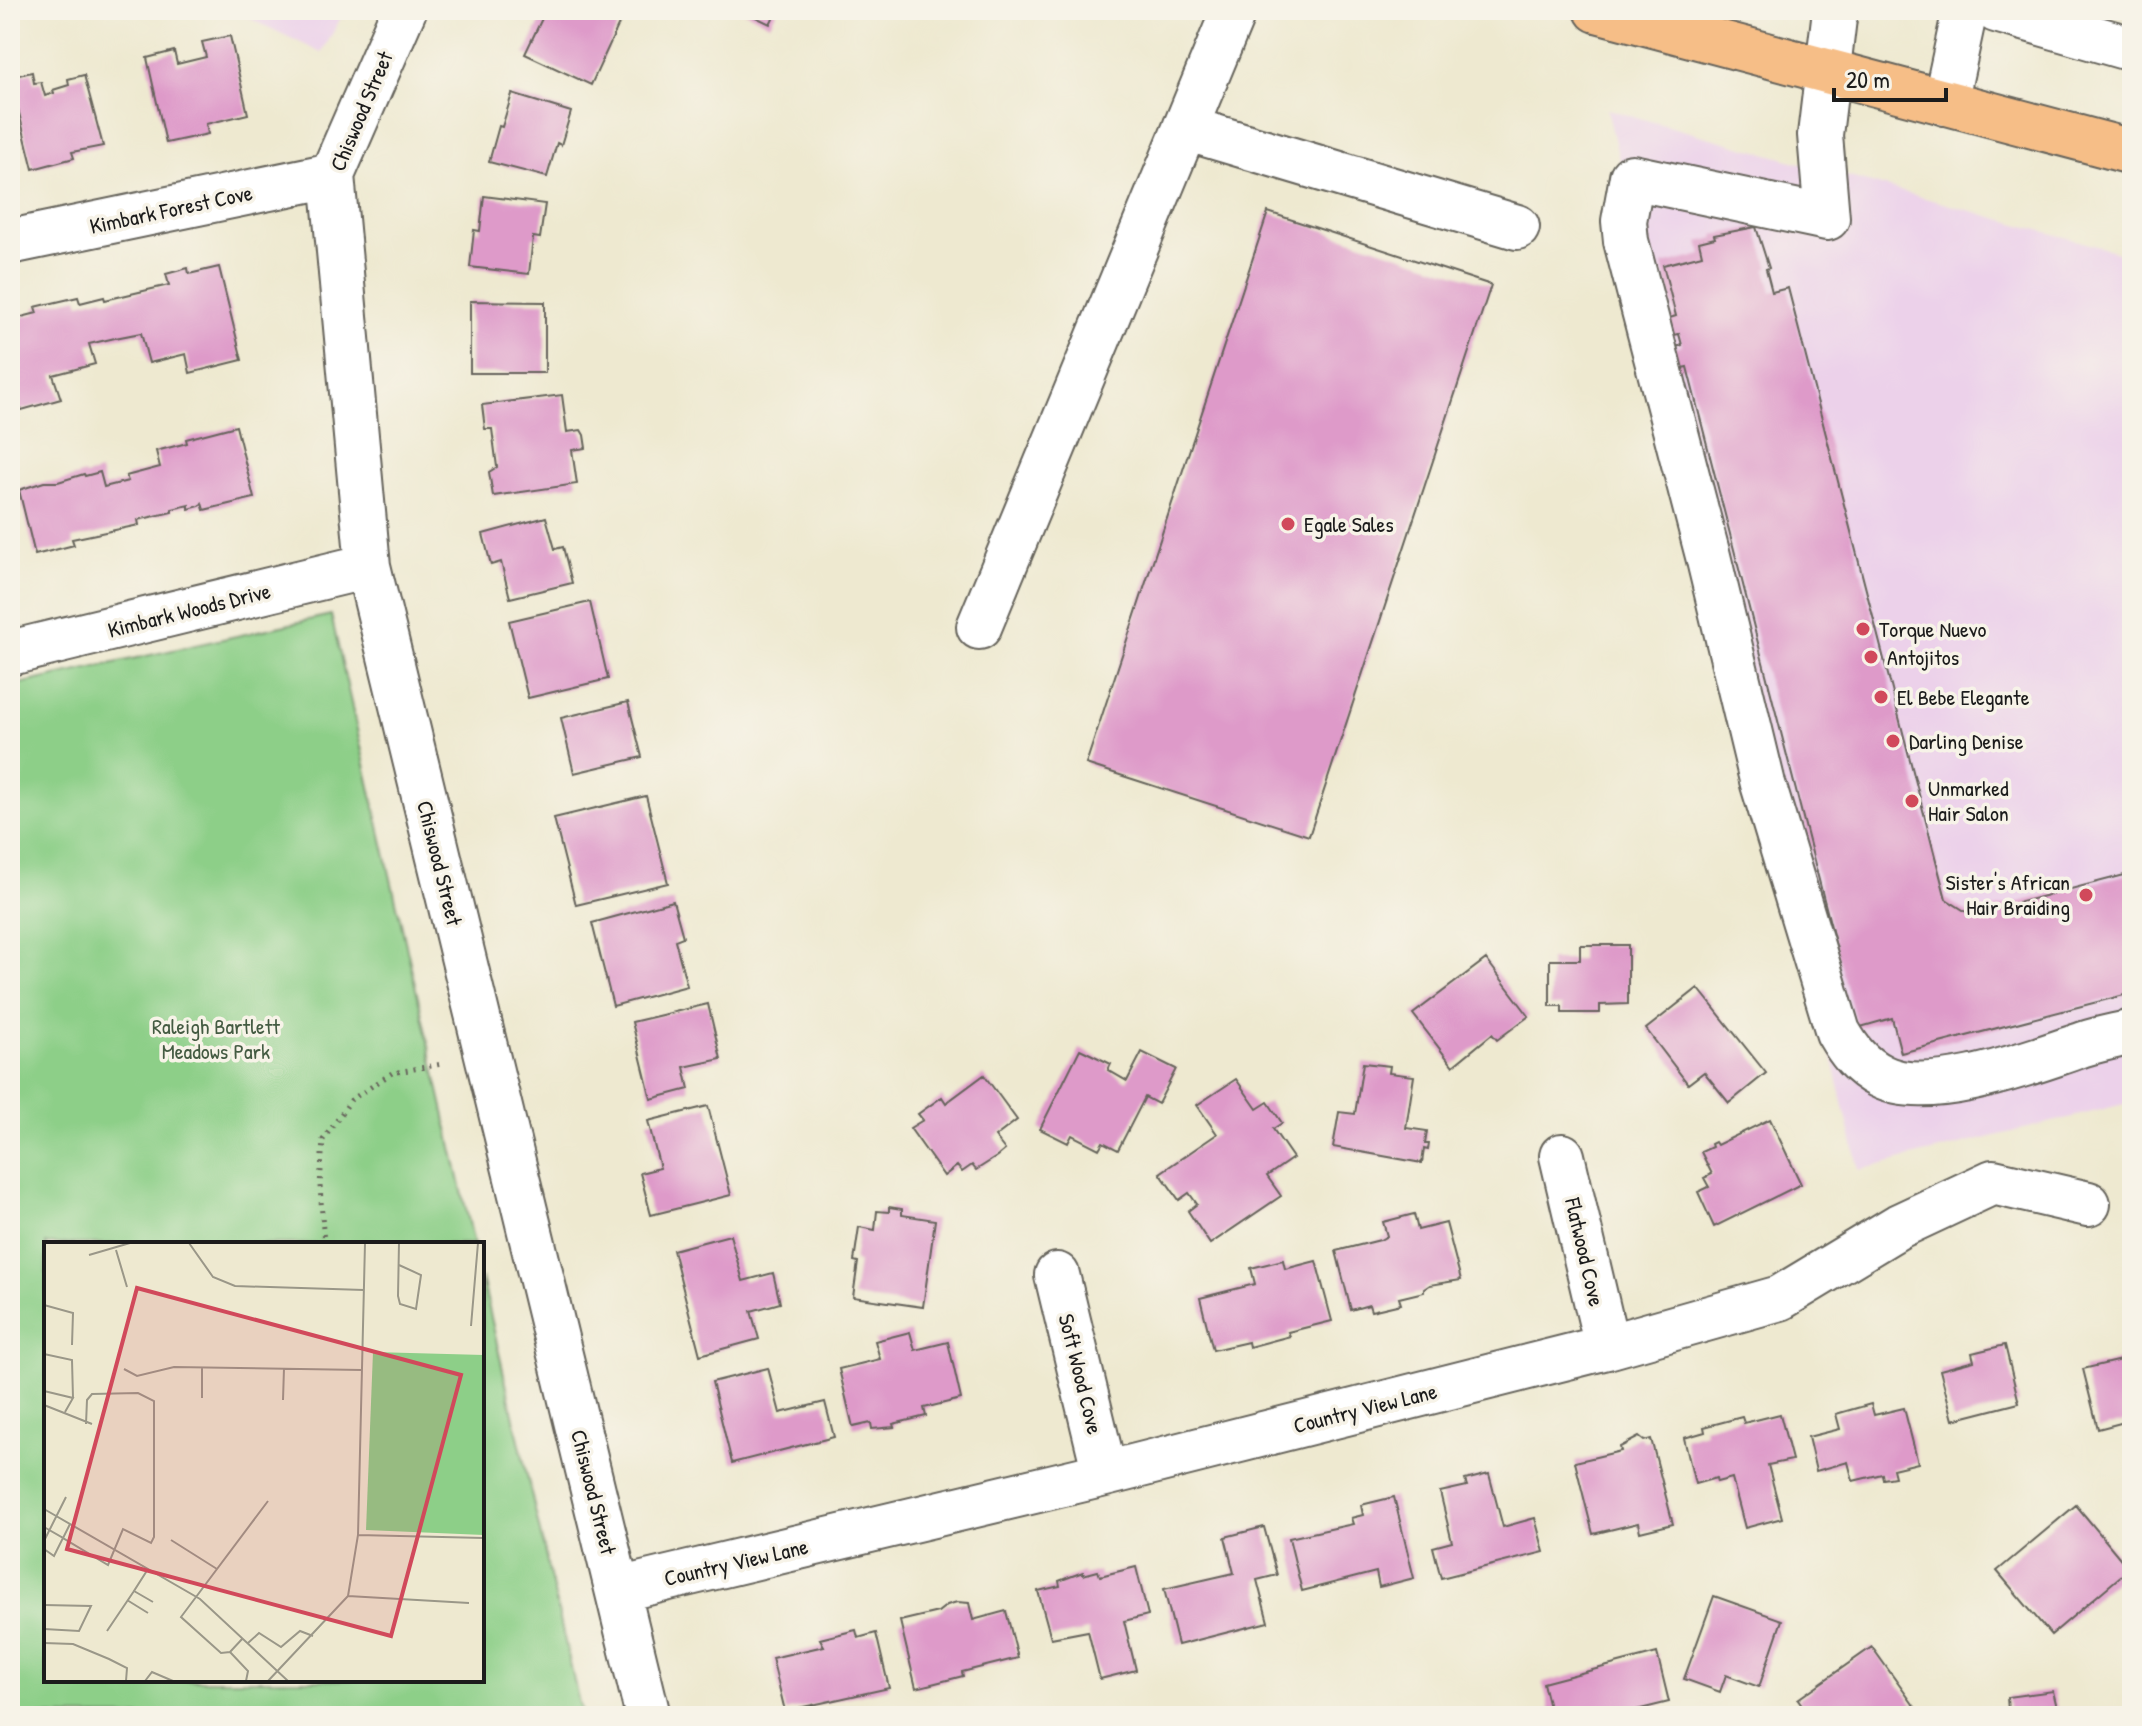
<svg xmlns="http://www.w3.org/2000/svg" width="2142" height="1726" font-family="'Patrick Hand',sans-serif">
	<style>
		.built { fill: #ecd1ea }
		.green { fill: #8dcf88; stroke: #547652; stroke-width: 2 }
		.building { fill: #de9ac9 }
		.lines { fill: none; stroke-linecap: round; stroke-linejoin: round }
		.minor-casing { stroke: #66645b; stroke-width: 48 }
		.major-casing { stroke: #66645b; stroke-width: 48 }
		.path { stroke: #66645b; stroke-width: 5; stroke-dasharray: 2 6; stroke-linecap: butt }
		.minor { stroke: #fff; stroke-width: 44 }
		.major { stroke: #f6be87; stroke-width: 44 }
		.poi-dot { fill: #d1495b; stroke: #f7f3e8; stroke-width: 3 }
		.labels { text-anchor: middle; dominant-baseline: central; stroke-width: 7; stroke-linejoin: round; paint-order: stroke }
		.street-label { font-size: 22px; fill: #1c1c1c; stroke: #f7f3e8 }
		.poi-label { font-size: 22px; fill: #1c1c1c; stroke: #f7f3e8; text-anchor: start }
		.park-label { font-size: 22px; fill: #445b42; stroke: #f7f3e8 }
		.inset-road { fill: none; stroke: #9a9788; stroke-width: 2 }
		.view { fill: #d1495b; fill-opacity: 0.15; stroke: #d1495b; stroke-width: 4 }
		.inset-edge { fill: none; stroke: #1c1c1c; stroke-width: 4 }
	</style>
	<rect width="100%" height="100%" fill="#f7f3e8"/>
	<filter id="ink" filterUnits="userSpaceOnUse"><feTurbulence type="fractalNoise" baseFrequency=".0125" numOctaves="2"/><feDisplacementMap in="SourceGraphic" scale="16" xChannelSelector="R" yChannelSelector="G"/><feConvolveMatrix kernelMatrix="1 2 1 2 8 2 1 2 1" color-interpolation-filters="sRGB"/></filter>
	<filter id="wash" filterUnits="userSpaceOnUse"><feTurbulence type="fractalNoise" baseFrequency=".006" numOctaves="4" result="noise"/><feDisplacementMap in="SourceGraphic" scale="32" xChannelSelector="R" yChannelSelector="G"/><feGaussianBlur stdDeviation="1.8" result="paint"/><feColorMatrix in="noise" values="0 0 0 0 0 0 0 0 0 0 0 0 0 0 0 0 0 1.4 0 .05"/><feComposite in="paint" operator="in"/></filter>
	<g filter="url(#wash)">
		<rect width="100%" height="100%" fill="#eee9d0"/>
		<path class="built" d="M232,10H345L322,53Z
			M1607,109L2132,256V1102L1859,1170Z"/>
		<path class="green" d="M331,615L474,1244H46V1680H482V1278L582,1716H10V686Z"/>
		<g id="blocks">
			<path class="building" d="M546,10H617L624,13L591,85L525,54Z
				M741,10H777L770,24Z
				M230,36L248,114L206,124L208,134L166,143L147,58L174,51L177,64L206,57L202,42Z
				M32,72L34,83L41,82L45,96L54,93L53,90L69,85L68,79L84,75L103,146L72,152L74,158L33,169L10,77Z
				M512,94L571,112L561,145L557,143L547,177L489,162L499,126L502,127Z
				M484,196L545,204L540,238L533,237L529,274L470,267L474,230L480,231Z
				M1268,212L1491,285L1309,836L1086,764Z
				M1756,227L1769,268L1766,269L1772,292L1788,288L1946,899L1971,915L2132,873V993L1901,1053L1892,1018L1857,1028L1687,367L1673,370V348L1682,345L1679,334L1669,336L1660,321L1676,316L1663,265L1702,255L1699,242L1715,238L1714,235Z
				M219,267L242,360L190,373L186,354L149,363L141,333L115,338L89,344L95,364L53,375L61,399L11,413L10,320L37,313L35,307L78,297L80,303L104,297L105,300L169,285L166,274L188,268L189,274Z
				M470,301L545,302V373H470Z
				M562,395L567,432L581,430L584,435L586,448L572,450L577,484L493,496L489,472L497,467L492,429H485L482,405Z
				M236,426L254,498L204,510L202,503L200,506L189,509V505L172,509V512L138,520L139,525L72,539L74,545L35,555L19,490L44,482H58L84,474L85,476L100,472L104,487L128,481L126,476L160,467L156,451L187,443L186,439Z
				M546,517L555,549L563,547L572,583L510,598L501,562L491,565L483,534Z
				M590,602L608,679L528,698L509,621Z
				M628,702L642,757L574,773L561,718Z
				M646,796L668,883L576,905L554,818Z
				M673,901L683,937L675,940L687,986L613,1006L592,923Z
				M1580,945H1628V1004L1600,1005V1013H1562V1006H1550V960H1580Z
				M1486,959L1529,1016L1497,1040L1492,1034L1453,1066L1413,1014Z
				M1698,988L1766,1073L1729,1103L1704,1072L1688,1084L1646,1029Z
				M708,1004L721,1059L684,1067L689,1089L651,1099L632,1022Z
				M1080,1049L1111,1064L1108,1070L1127,1081L1142,1052L1176,1069L1158,1104L1145,1097L1118,1150L1103,1142L1099,1149L1072,1135L1068,1143L1040,1129Z
				M1363,1063L1390,1066L1389,1073L1414,1076L1406,1128L1427,1131L1425,1144H1429L1428,1150L1424,1149L1422,1163L1333,1147L1339,1112L1355,1114Z
				M984,1075L1017,1120L995,1137L1005,1150L998,1156L976,1170L972,1165L962,1172L957,1166L944,1176L910,1128L923,1120L918,1114L942,1097L946,1103Z
				M1236,1079L1257,1109L1268,1102L1282,1123L1273,1129L1293,1158L1267,1176L1281,1196L1210,1244L1188,1211L1197,1204L1189,1193L1179,1200L1160,1173L1217,1134L1197,1105Z
				M708,1106L731,1195L651,1215L640,1173L660,1168L648,1121Z
				M1770,1119L1801,1184L1714,1227L1698,1192L1709,1187L1704,1178L1712,1174L1701,1152L1712,1147L1711,1144L1715,1142L1717,1145Z
				M889,1207L902,1209V1215L935,1220L923,1307L853,1297L858,1262L854,1261L859,1227L875,1230L877,1211L889,1212Z
				M1414,1214L1418,1230L1446,1223L1461,1280L1430,1285L1424,1289V1292L1399,1298L1401,1304L1371,1311L1369,1305L1351,1310L1336,1251L1380,1240L1387,1236L1383,1222Z
				M730,1235L743,1281L773,1273L780,1303L751,1311L759,1339L700,1355L673,1250Z
				M1283,1260L1285,1269L1316,1261L1332,1321L1288,1332L1290,1336L1249,1347L1248,1342L1213,1350L1200,1298L1255,1284L1251,1268Z
				M910,1332L915,1350L948,1342L961,1399L924,1408L926,1416L893,1424L894,1427L872,1429L871,1423L853,1427L839,1369L880,1359L875,1341Z
				M2005,1345L2019,1403L1953,1420L1940,1370L1974,1361L1972,1353Z
				M2132,1346V1420L2098,1429L2083,1369L2125,1359L2122,1348Z
				M768,1368L780,1413L825,1402L834,1437L732,1463L712,1382Z
				M1871,1404L1874,1415L1904,1408L1918,1463L1893,1469L1895,1477L1883,1479L1882,1474L1853,1481L1848,1462L1816,1471L1808,1437L1840,1429L1836,1414Z
				M1780,1414L1792,1460L1768,1465L1782,1518L1745,1528L1732,1478L1717,1482L1716,1478L1695,1484L1684,1438L1705,1432L1704,1427L1742,1417L1744,1423Z
				M1639,1437L1644,1441L1651,1439L1673,1524L1640,1532L1638,1523L1593,1534L1575,1462L1621,1451L1620,1447Z
				M1489,1474L1503,1527L1535,1518L1544,1552L1441,1578L1433,1547L1452,1542L1440,1492L1467,1486L1465,1480Z
				M1394,1497L1414,1578L1379,1587L1376,1572L1302,1591L1289,1538L1353,1524L1351,1518L1363,1515L1361,1505Z
				M2076,1505L2129,1569L2051,1635L1997,1571Z
				M1264,1527L1277,1575L1257,1580L1268,1622L1178,1645L1164,1589L1234,1573L1225,1537Z
				M1136,1567L1148,1615L1124,1621L1136,1670L1100,1679L1088,1631L1051,1638L1038,1591L1060,1586L1059,1581L1083,1572V1575L1098,1571L1100,1576Z
				M1714,1596L1782,1620L1759,1687L1726,1675L1720,1692L1684,1679Z
				M957,1602L969,1603L973,1620L1006,1611L1018,1658L962,1672L963,1676L916,1688L900,1621L938,1612L947,1605Z
				M856,1630L858,1638L876,1633L889,1688L785,1711L772,1658L824,1646L820,1639Z
				M1872,1647L1915,1707L1902,1716H1810L1798,1699Z
				M1657,1653L1669,1702L1612,1716H1551L1543,1683Z
				M2053,1691L2059,1716H1989L2008,1711L2007,1697Z"/>
		</g>
	</g>
	<g filter="url(#ink)">
		<use href="#blocks" fill-opacity="0" stroke="#66645b" stroke-width="2"/>
		<g class="lines">
			<g class="minor-casing">
				<path id="minor" d="M404,10L332,175L368,566L648,1716
					M1835,10L1820,135L1827,218L1632,177L1624,221L1626,241L1708,556L1763,784L1838,1032C1849,1051 1860,1066 1880,1076C1928,1102 2034,1061 2084,1044C2099,1039 2116,1036 2132,1032
					M1996,10L2132,49
					M1945,103L1965,10
					M1185,128L1517,227
					M10,242L332,175
					M979,627L1234,10
					M10,653L368,566
					M1562,1156L1607,1347
					M1057,1275L1105,1474
					M618,1590L1105,1474L1607,1347L1780,1298L1899,1226L1993,1182L2088,1204"/>
			</g>
			<g class="major-casing">
				<path id="major" d="M1597,10L2132,152"/>
			</g>
			<path class="path" d="M324,1244L320,1186L323,1140L351,1100L392,1073L442,1064"/>
			<use href="#minor" class="minor"/>
			<use href="#major" class="major"/>
		</g>
	</g>
	<g class="poi-dot">
		<circle cx="1288" cy="524" r="8"/>
		<circle cx="1863" cy="629" r="8"/>
		<circle cx="1871" cy="657" r="8"/>
		<circle cx="1881" cy="697" r="8"/>
		<circle cx="1893" cy="741" r="8"/>
		<circle cx="1912" cy="801" r="8"/>
		<circle cx="2086" cy="895" r="8"/>
	</g>
	<g class="labels">
		<g class="street-label">
			<text transform="translate(361 111) rotate(-67)">Chiswood Street</text>
			<text transform="translate(171 209) rotate(-12)">Kimbark Forest Cove</text>
			<text transform="translate(189 610) rotate(-14)">Kimbark Woods Drive</text>
			<text transform="translate(440 863) rotate(76)">Chiswood Street</text>
			<text transform="translate(1585 1252) rotate(77)">Flatwood Cove</text>
			<text transform="translate(1081 1374) rotate(76)">Soft Wood Cove</text>
			<text transform="translate(1365 1408) rotate(-14)">Country View Lane</text>
			<text transform="translate(594 1492) rotate(76)">Chiswood Street</text>
			<text transform="translate(736 1562) rotate(-13)">Country View Lane</text>
		</g>
		<g class="poi-label">
			<text x="1304" y="524">Egale Sales</text>
			<text x="1879" y="629">Torque Nuevo</text>
			<text x="1887" y="657">Antojitos</text>
			<text x="1897" y="697">El Bebe Elegante</text>
			<text x="1909" y="741">Darling Denise</text>
			<text x="1928" y="788">Unmarked<tspan x="1928" dy="25">Hair Salon</tspan></text>
			<text x="2070" y="882" text-anchor="end">Sister's African<tspan x="2070" dy="25">Hair Braiding</tspan></text>
		</g>
		<g class="park-label">
			<text x="216" y="1026">Raleigh Bartlett<tspan x="216" dy="25">Meadows Park</tspan></text>
		</g>
	</g>
	<g transform="translate(44 1242)">
		<rect width="440" height="440" fill="#eee9d0"/>
		<path d="M329,110L440,113V293L322,288Z" fill="#8dcf88"/>
		<path class="inset-road" d="M145,1L169,35L191,44L320,48M72,8L83,45M45,13L86,1M355,23L377,33L372,67L356,62L354,54L355,1M0,63L29,71L28,103M427,84L434,1M0,112L28,118L29,156M80,127L93,134L130,125L318,128M0,149L29,156L21,170M158,156V125M239,158L240,126M0,163L48,182M0,267L156,357L244,439M26,282L19,296L64,323L79,287L107,301L110,295V159L94,151L48,152L43,158L42,182M0,285L19,296L10,314L0,307M314,293L440,296M127,298L173,327M0,299L22,255M104,327L90,349L109,360M304,354L425,361M83,358L104,371M0,363L47,364L35,389L0,387M63,389L90,349M199,396L186,410L177,411L137,375L224,259M0,401L29,402L65,417L83,426L82,439M204,401L215,391L237,405L256,389L269,394M186,410L204,429L202,439M101,439L108,430L129,439M224,439L304,354L314,293L321,1"/>
		<path class="view" d="M93,46L417,133L347,394L23,307Z"/>
		<rect width="440" height="440" class="inset-edge"/>
	</g>
	<rect width="2142" height="1726" fill="none" stroke="#f7f3e8" stroke-width="40"/>
	<path d="M1834 88v12h112v-12" fill="none" stroke="#1c1c1c" stroke-width="4"/>
	<text x="1846" y="88" font-size="24" fill="#1c1c1c" stroke="#f7f3e8" stroke-width="6" paint-order="stroke">20 m</text>
</svg>
